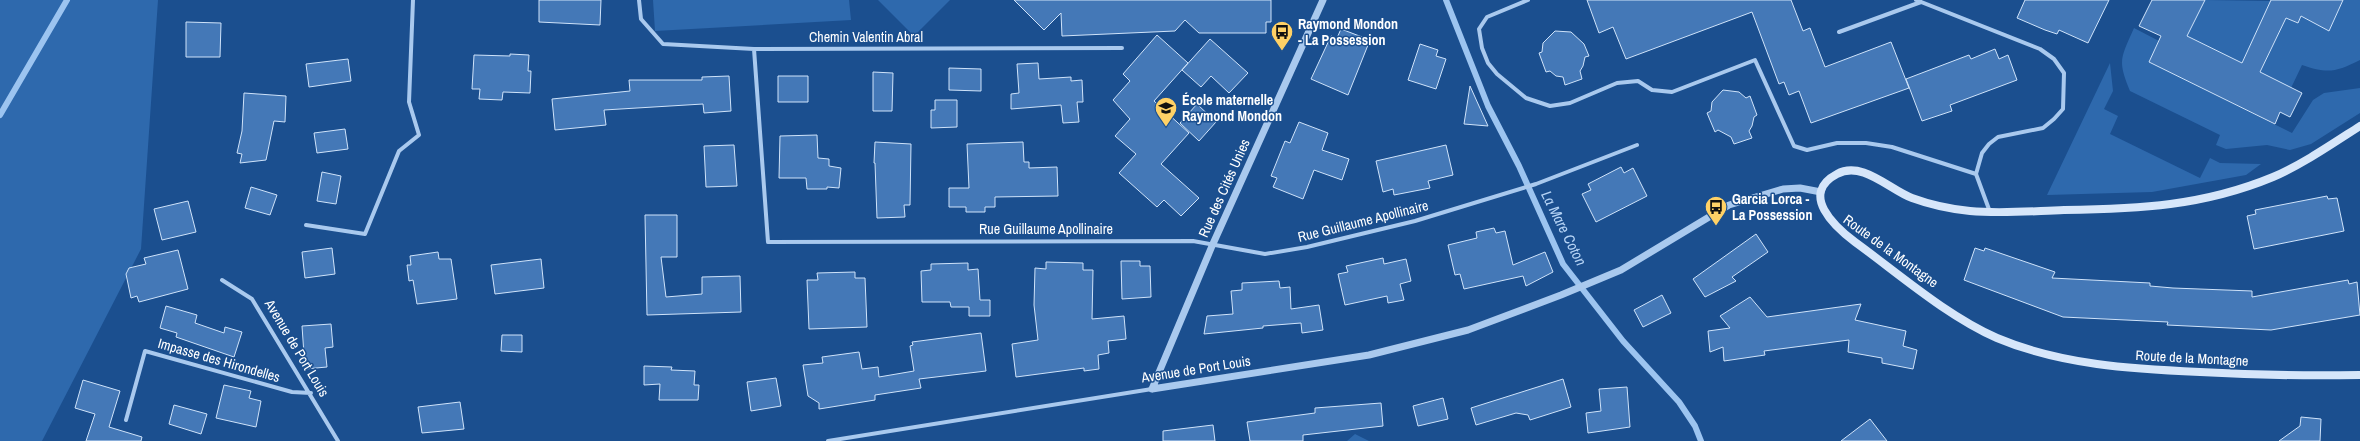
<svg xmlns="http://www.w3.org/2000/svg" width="2360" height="441" font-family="'Archivo Narrow',sans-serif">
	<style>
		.green { fill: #2e69ad }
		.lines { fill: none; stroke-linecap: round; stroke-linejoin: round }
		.stream { stroke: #9cc4f0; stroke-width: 6 }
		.building { fill: #4478b7; stroke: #cfe3fa }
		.minor { stroke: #a9c9ee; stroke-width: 4 }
		.tertiary { stroke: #a9c9ee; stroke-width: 7 }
		.secondary { stroke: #d6e6fa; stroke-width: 8 }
		.labels { text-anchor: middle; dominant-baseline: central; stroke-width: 3; stroke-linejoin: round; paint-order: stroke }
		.poi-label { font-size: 14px; font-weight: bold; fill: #fff; stroke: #1b4f8f; text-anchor: start }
		.street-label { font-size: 14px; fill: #fff; stroke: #1b4f8f }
		.water-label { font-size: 15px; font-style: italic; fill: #b5d3f5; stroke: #1b4f8f }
	</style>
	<rect width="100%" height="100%" fill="#1b4f8f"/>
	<path class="green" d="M0,0H158L141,249L42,441H0Z
		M653,0H849L851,20L655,31Z
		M878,0H950L914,36Z
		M2205,0L2271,1L2242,63L2187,36Z
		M2343,0H2360V60C2336,72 2328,74 2302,65L2291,88L2260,72L2286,18L2297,23L2301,16L2329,31Z
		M2134,28L2159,41L2149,62L2292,133L2313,100L2324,93L2360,88V113L2311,144L2290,150L2267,145L2226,149L2216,145L2220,135L2130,91C2117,60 2121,58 2134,28Z
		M2110,63L2113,91L2104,109L2118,116L2110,134L2200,178L2210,158L2220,163L2261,164L2246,175L2152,192L2047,195Z
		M1355,434L1369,441H1347Z"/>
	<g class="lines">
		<path class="stream" d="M1446,0L1488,106L1519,166L1563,264L1623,341L1679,402L1695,426L1701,441
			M0,115L67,0"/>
	</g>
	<path class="building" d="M539,0H601L600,25L539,22Z
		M1014,0H1271V22H1266V33H1199L1185,20L1175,31L1062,36L1061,13L1044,30Z
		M1587,0H1791L1803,31L1810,28L1825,67L1891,42L1909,88L1811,123L1799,91L1789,95L1784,82L1779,84L1752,12L1626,59L1613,27L1599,33Z
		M2025,0H2109L2088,43L2059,30L2057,34L2045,30L2017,18Z
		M2152,0H2205L2187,36L2242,63L2271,0H2343L2329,31L2301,16L2298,23L2286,18L2260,72L2302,93L2290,117L2280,112L2275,124L2149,62L2161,36L2139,26Z
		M186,22L221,23L220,57H186Z
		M1341,29L1370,40L1348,95L1311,79L1331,36L1337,38Z
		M1555,31L1571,32L1584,44L1589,56L1585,57L1583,66L1580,71L1582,79L1565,85L1563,77L1556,76L1550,71L1546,72L1539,53L1542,52L1543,43Z
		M1157,35L1188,63L1154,101L1189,133L1161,164L1199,198L1181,216L1164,200L1157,207L1119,173L1136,154L1115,136L1130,119L1113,100L1130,81L1123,74Z
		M1210,39L1248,73L1229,93L1211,76L1201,87L1182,70Z
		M1420,44L1438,50L1436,56L1446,59L1436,89L1408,80Z
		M1995,49L1999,59L2008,55L2017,80L1950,105L1952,111L1922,121L1906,79L1969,55L1971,59Z
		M510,54L529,55L528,71H531L530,93L503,92L502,100L479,99L480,89H472L474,55L510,56Z
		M348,59L351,81L309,87L306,64Z
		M1038,63L1039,79L1071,77V81L1082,80L1083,102H1077L1079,122L1063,123L1061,105L1011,109V94L1019,93L1017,64Z
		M949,68L981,69V91L949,90Z
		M873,72L893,73L892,111H873Z
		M729,76L731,111L704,113L703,104L604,110L606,125L555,130L552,99L630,91L629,80H702V77Z
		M778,76H808V102H778Z
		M1470,86L1488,126L1464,124Z
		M1723,90L1739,92L1746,98L1750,96L1757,115L1754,117L1752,126L1749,131L1752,138L1734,144L1731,137L1718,130L1715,132L1707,113L1711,111L1712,102Z
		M244,93L286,96L285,122L274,121L266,160L240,163L242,154L237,153L242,131Z
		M935,100H957V127L931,128V110H935Z
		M1197,104L1216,122L1199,141L1180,123Z
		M1299,122L1328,133L1322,150L1349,159L1342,180L1314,170L1303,199L1273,187L1277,178L1271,176L1285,141L1290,143Z
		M345,129L348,149L317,153L314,133Z
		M817,135L818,158L829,159V166L841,168L839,188L827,187V189H807L806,178H779L780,136Z
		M875,142L911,144L910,205H904L905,217L877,218L875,163H874Z
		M1023,142L1024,162H1029V168L1057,167L1058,196L995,197V207H985V212H966V207H949V188H969L967,144Z
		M734,145L737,186L706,187L704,146Z
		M1446,145L1453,175L1428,181L1430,188L1394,195L1393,189L1383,192L1376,161Z
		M1621,167L1624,173L1633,168L1647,196L1596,222L1582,194L1591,190L1588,184Z
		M322,172L341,176L336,204L317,201Z
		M251,187L277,195L270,215L245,208Z
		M2327,196L2328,199L2337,198L2344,231L2254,249L2247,216L2256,214L2255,210Z
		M188,201L196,232L162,240L154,209Z
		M645,215H677V257H661L666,297L702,294V277L740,276L741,312L647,315Z
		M1494,228L1496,233L1505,231L1513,265L1545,252L1553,272L1526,286L1523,276L1464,289L1460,274L1455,275L1448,245L1477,238L1476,232Z
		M1756,234L1768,252L1732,277L1736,281L1705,297L1693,279Z
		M332,248L335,274L305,278L302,252Z
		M1975,248L1984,251L1985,248L2055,272L2052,278L2150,283V286L2173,288L2252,291V297L2348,280L2349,284L2357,282L2360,315L2271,330L2167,325L2168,322L2063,317L1964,280Z
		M178,250L188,289L139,302L137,296L131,298L126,274L129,268L146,264L144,258Z
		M438,252L439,259H451L457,299L417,304L413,280L409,281L407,265H411L410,256Z
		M1383,258L1384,264L1406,259L1411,281L1400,284L1404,300L1388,303L1387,296L1345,305L1338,274L1348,272L1346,266Z
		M541,259L544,288L495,294L491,265Z
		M1121,261H1140V266H1150L1151,297L1122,299Z
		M1046,262L1083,263V270H1093L1092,319L1124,316L1126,339L1108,341L1109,353L1098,355L1099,369L1084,371V368L1016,377L1012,344L1038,340L1034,305L1035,268L1046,269Z
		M968,263V270L978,269L980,300H990V316H969V307H951L950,302H922L921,271L931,270V264Z
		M855,272V278H865L867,327L809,329L807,280H818L817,273Z
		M1279,281L1280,288L1290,287L1291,309L1319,305L1323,330L1302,333L1301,323L1263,326V328L1204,334L1207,316L1233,314L1231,291L1242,290V283Z
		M1662,295L1671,313L1643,327L1634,310Z
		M1750,297L1767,317L1861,304L1855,320L1906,331L1903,346L1917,350L1913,369L1882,363V358L1848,352L1849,340L1764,351L1765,355L1724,361L1723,347L1710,352L1708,331L1730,328L1720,316Z
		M166,306L197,315L195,323L224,333L225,327L242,332L234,357L176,337L177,333L160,328Z
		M331,324L333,347L325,348L327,367L305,369L302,326Z
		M981,333L986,371L919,379L921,388L875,395V400L819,409V403L808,396L803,365L823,363L822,357L859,352L862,369L878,367L879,377L914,371L910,346L913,345L912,342Z
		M502,335H522V352L501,351Z
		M644,366L672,367L671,370L695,371L694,385H699L698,400H659L660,384L644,385Z
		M776,378L781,406L751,411L747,382Z
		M1563,379L1571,407L1530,420L1528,415L1516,413L1476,425L1471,408Z
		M83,380L120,391L109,427L142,437L141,441H86L95,414L75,408Z
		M224,385L251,391L249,398L261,401L256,427L216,418Z
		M1627,387L1630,427L1588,433L1586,413L1601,411L1599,389Z
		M1443,398L1448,419L1418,426L1413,406Z
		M460,402L464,429L422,433L418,407Z
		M1381,403L1383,426L1303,435V441H1250L1247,422L1315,413V408Z
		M174,405L207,414L201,434L169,424Z
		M2301,417L2321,419L2320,441H2279L2300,426Z
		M1870,419L1887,441H1841L1862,425Z
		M1213,425L1215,441H1163V431Z"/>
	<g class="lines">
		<path class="minor" d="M639,0L641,19L663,44L754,49L1122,48
			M1528,0L1487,17L1479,29L1482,48L1488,63L1497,74L1526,98L1550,106L1570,103L1617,83L1638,81L1652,90L1672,92L1755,60L1794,146L1807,150L1837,143H1866L1892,147L1976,174
			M1916,0L2040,49L2054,59L2064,73L2063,109L2054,119L2043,128L1998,137L1989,144L1982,153L1976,174
			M1839,32L1921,2
			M754,49L768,242L1193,241L1265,254L1307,247L1415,221L1536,184L1637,145
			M1976,174L1990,212
			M306,225L365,234L399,151L419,135L409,102L413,0
			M222,280L252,299L338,441
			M126,420L145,351L292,392L311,393
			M828,441L1152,389"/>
		<path class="tertiary" d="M1152,389L1369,355L1468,330L1561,295L1621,270L1729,205L1783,189L1800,188L1821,192
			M1152,389L1212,246L1323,0"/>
		<path class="secondary" d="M2360,126C2332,144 2303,164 2273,177C2203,206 2139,209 2064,210C2033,211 2001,214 1970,211C1950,209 1931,205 1912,198C1890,190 1862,160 1837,174C1799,194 1835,227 1855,242C1899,274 1947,316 1997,338C2061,365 2132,369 2200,372C2254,375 2307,376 2360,375"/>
	</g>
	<defs>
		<g id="bus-pin" transform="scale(1.15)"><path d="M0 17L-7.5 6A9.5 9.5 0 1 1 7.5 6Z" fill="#ffd166" stroke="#1b4f8f"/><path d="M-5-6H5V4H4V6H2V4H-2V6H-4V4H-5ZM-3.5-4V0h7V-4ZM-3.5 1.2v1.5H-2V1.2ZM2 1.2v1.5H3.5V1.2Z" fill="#111"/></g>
		<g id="school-pin" transform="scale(1.15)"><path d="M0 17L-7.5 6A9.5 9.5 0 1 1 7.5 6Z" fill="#ffd166" stroke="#1b4f8f"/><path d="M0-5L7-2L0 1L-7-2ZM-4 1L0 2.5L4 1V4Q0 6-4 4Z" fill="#111"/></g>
	</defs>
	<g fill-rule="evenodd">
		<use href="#bus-pin" x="1282" y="32"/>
		<use href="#school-pin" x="1166" y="108"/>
		<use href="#bus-pin" x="1716" y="207"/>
	</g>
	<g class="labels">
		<g class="poi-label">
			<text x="1298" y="24">Raymond Mondon<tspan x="1298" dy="16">- La Possession</tspan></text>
			<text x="1182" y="100">École maternelle<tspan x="1182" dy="16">Raymond Mondon</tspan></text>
			<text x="1732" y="199">Garcia Lorca -<tspan x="1732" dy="16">La Possession</tspan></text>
		</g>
		<g class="street-label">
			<text x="866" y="37">Chemin Valentin Abral</text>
			<text transform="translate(1224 188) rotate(-66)">Rue des Cités Unies</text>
			<text transform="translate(1363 221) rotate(-14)">Rue Guillaume Apollinaire</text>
			<text x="1046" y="229">Rue Guillaume Apollinaire</text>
			<text transform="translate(1891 251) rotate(36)">Route de la Montagne</text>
			<text transform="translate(297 348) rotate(59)">Avenue de Port Louis</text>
			<text transform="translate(2192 358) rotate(3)">Route de la Montagne</text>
			<text transform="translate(219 360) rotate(16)">Impasse des Hirondelles</text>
			<text transform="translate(1196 369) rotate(-9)">Avenue de Port Louis</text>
		</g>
		<g class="water-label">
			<text transform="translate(1564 228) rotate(63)">La Mare Coton</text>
		</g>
	</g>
</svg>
